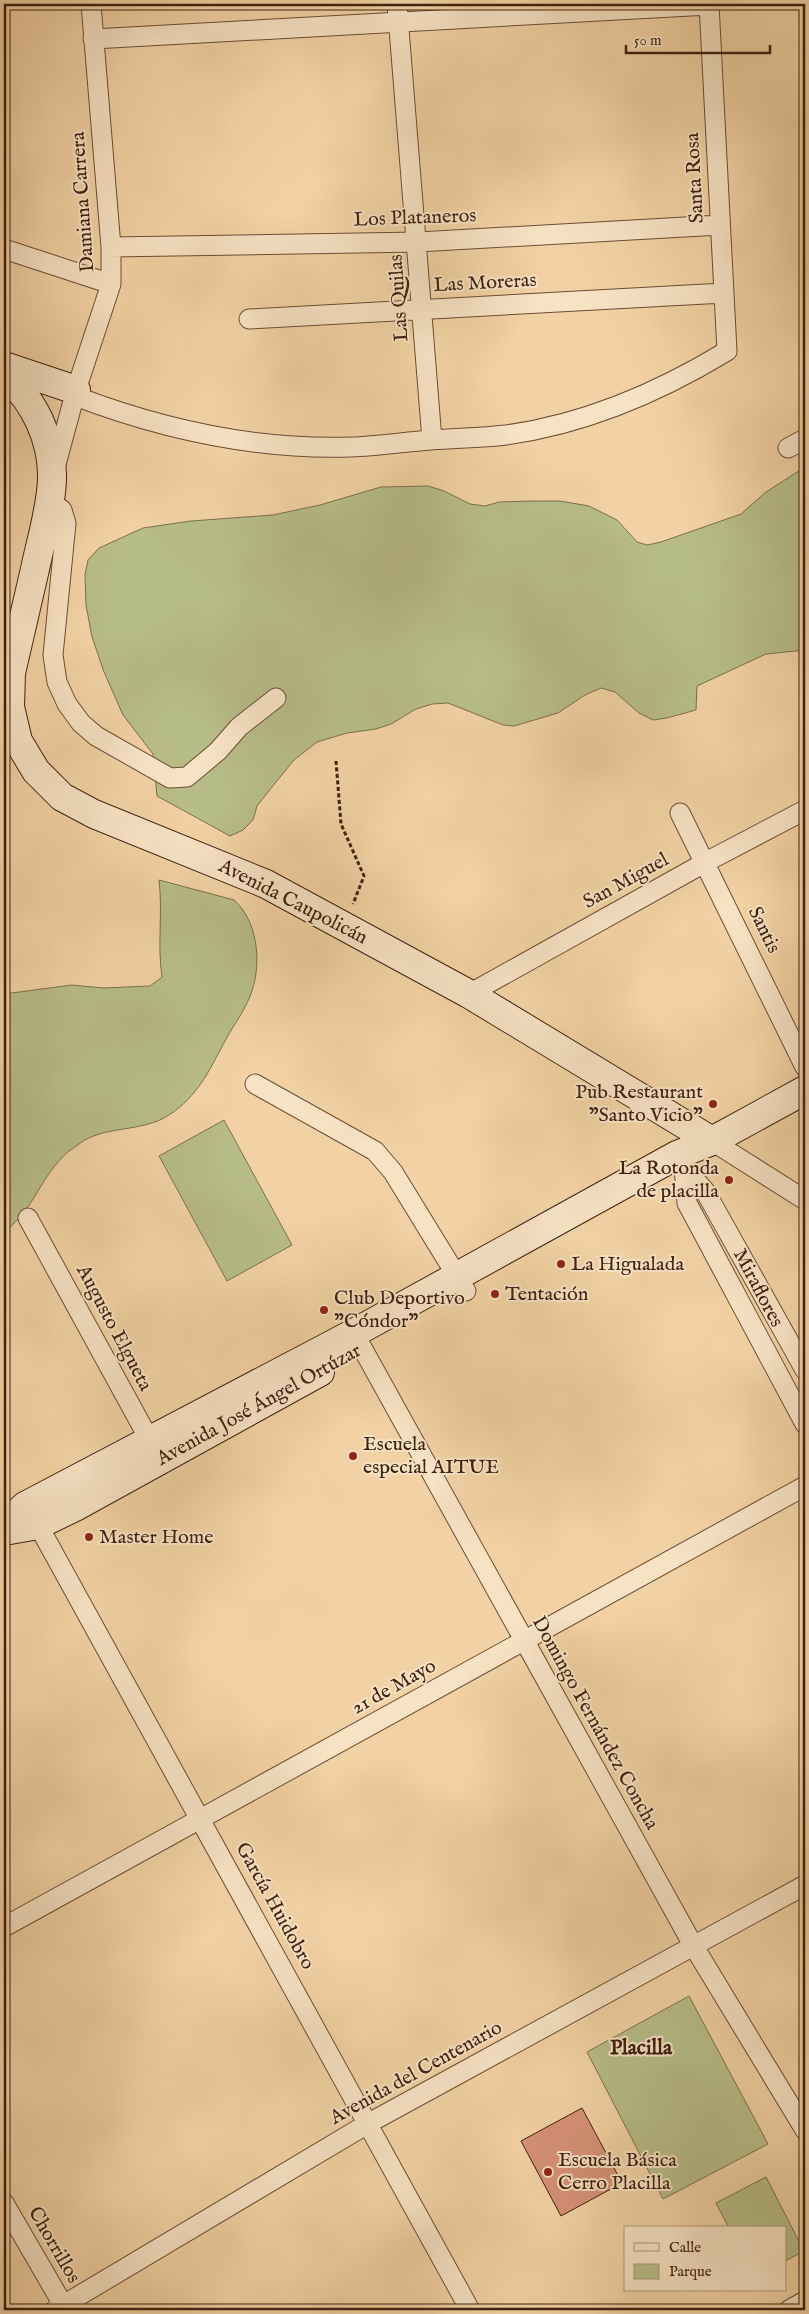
<svg xmlns="http://www.w3.org/2000/svg" width="809" height="2314" font-family="'IM FELL English',serif">
	<style>
		.green { fill: #b7bd88; stroke: #7b6f4c }
		.building { fill: #d79279; stroke: #3f210f }
		.lines { fill: none; stroke-linecap: round; stroke-linejoin: round }
		.street-casing { stroke: #6c4d34; stroke-width: 21 }
		.secondary-casing { stroke: #3f210f; stroke-width: 30 }
		.path { stroke: #3f210f; stroke-width: 3; stroke-dasharray: 4 2.5; stroke-linecap: butt }
		.street { stroke: #f7e2c4; stroke-width: 19 }
		.secondary { stroke: #f7e2c4; stroke-width: 28 }
		.poi-dot { fill: #8f2418; stroke: #f7e2c4; stroke-width: 2 }
		.labels { text-anchor: middle; dominant-baseline: central; stroke-width: 4; stroke-linejoin: round; paint-order: stroke }
		.street-label { font-size: 20px; fill: #3f210f; stroke: #f7e2c4 }
		.poi-label { font-size: 20px; fill: #3f210f; stroke: #f7e2c4; text-anchor: start }
		.neighbourhood-label { font-size: 21px; font-weight: bold; fill: #3f210f; stroke: #f7e2c4 }
	</style>
	<rect width="100%" height="100%" fill="#f2d2a4"/>
	<filter id="stains"><feTurbulence type="fractalNoise" baseFrequency=".004" numOctaves="4"/><feColorMatrix values="0 0 0 0 .2 0 0 0 0 .09 0 0 0 0 .02 0 0 0 .5 -.17"/></filter>
	<radialGradient id="worn" r=".72"><stop offset=".6" stop-color="#630" stop-opacity="0"/><stop offset="1" stop-color="#630" stop-opacity=".3"/></radialGradient>
	<path class="green" d="M805,467V650L766,654L697,686L696,710L667,718L653,720L639,713L615,692L601,688L585,695L558,713L514,726L503,725L448,703L432,704L416,709L391,724L376,729L347,733L317,742L294,760L276,782L257,806L253,820L243,830L230,836L157,796L153,754L123,715L104,672L92,637L86,605L85,575L88,560L99,548L143,528L191,521L273,515L320,505L381,487L428,486L444,491L470,504L485,506L499,502L530,501H560L589,506L617,520L637,542L647,545L661,542L741,514L766,492Z
		M159,880L234,900C261,924 263,974 246,1005C240,1018 231,1029 225,1041C209,1071 198,1096 169,1115C142,1133 103,1125 79,1144C72,1149 64,1154 59,1161C45,1176 37,1195 25,1211C19,1219 11,1226 4,1233V994L72,985L103,988L150,986L162,977C157,945 163,912 159,880Z
		M224,1120L292,1245L227,1281L159,1156Z
		M689,1996L768,2144L663,2199L587,2052Z
		M766,2177L804,2251L785,2261V2228H729L716,2203Z"/>
	<path class="building" d="M582,2108L622,2183L561,2216L521,2141Z"/>
	<g class="lines">
		<g class="street-casing">
			<path id="street" d="M397,4L432,440
				M93,39L709,5
				M111,247L418,242L720,225
				M4,249L111,284
				M249,319L724,293
				M75,396C164,430 255,450 351,447C378,446 404,442 431,440C456,438 481,438 506,435C586,424 658,393 727,351L709,4
				M788,448L805,439
				M55,468L76,390L111,284V247L91,4
				M50,501L62,510L66,523L53,655L57,682L67,704L81,723L96,736L170,778L187,777L218,751L239,727L276,698
				M680,813L805,1067
				M469,994L706,862L805,810
				M255,1084L375,1151L393,1172L466,1291
				M712,1141L805,1200
				M682,1165L705,1191L805,1370
				M684,1168L687,1203L805,1424
				M28,1218L155,1450
				M354,1333L693,1945L805,2130
				M38,1525L470,2310
				M4,1927L805,1486
				M4,2203L66,2310
				M55,2310L369,2123L805,1885
				M789,2310L805,2301"/>
		</g>
		<g class="secondary-casing">
			<path id="secondary" d="M4,366L76,390
				M4,375C34,399 53,440 52,479C51,509 41,540 35,569C27,604 19,638 11,673L10,707L18,741L36,771L62,797L94,814L266,884L469,994L712,1141
				M4,1526L25,1506L354,1333L677,1155L712,1141L805,1090
				M4,1531L38,1525L75,1507L320,1372"/>
		</g>
		<path class="path" d="M336,761L341,824L364,876L353,904"/>
		<use href="#street" class="street"/>
		<use href="#secondary" class="secondary"/>
	</g>
	<g class="poi-dot">
		<circle cx="713" cy="1104" r="5"/>
		<circle cx="729" cy="1180" r="5"/>
		<circle cx="561" cy="1264" r="5"/>
		<circle cx="495" cy="1294" r="5"/>
		<circle cx="324" cy="1310" r="5"/>
		<circle cx="353" cy="1456" r="5"/>
		<circle cx="89" cy="1537" r="5"/>
		<circle cx="548" cy="2172" r="5"/>
	</g>
	<g class="labels">
		<g class="street-label">
			<text transform="translate(695 178) rotate(-93)">Santa Rosa</text>
			<text transform="translate(83 202) rotate(-94)">Damiana Carrera</text>
			<text transform="translate(415 218) rotate(-2)">Los Plataneros</text>
			<text transform="translate(485 283) rotate(-3)">Las Moreras</text>
			<text transform="translate(399 298) rotate(-94)">Las Quilas</text>
			<text transform="translate(626 881) rotate(-29)">San Miguel</text>
			<text transform="translate(293 902) rotate(27)">Avenida Caupolicán</text>
			<text transform="translate(764 930) rotate(64)">Santis</text>
			<text transform="translate(758 1288) rotate(62)">Miraflores</text>
			<text transform="translate(114 1328) rotate(62)">Augusto Elgueta</text>
			<text transform="translate(259 1405) rotate(-29)">Avenida José Ángel Ortúzar</text>
			<text transform="translate(394 1687) rotate(-29)">21 de Mayo</text>
			<text transform="translate(595 1723) rotate(61)">Domingo Fernández Concha</text>
			<text transform="translate(275 1906) rotate(61)">García Huidobro</text>
			<text transform="translate(416 2073) rotate(-29)">Avenida del Centenario</text>
			<text transform="translate(54 2245) rotate(60)">Chorrillos</text>
		</g>
		<g class="poi-label">
			<text x="703" y="1092" text-anchor="end">Pub Restaurant<tspan x="703" dy="23">"Santo Vicio"</tspan></text>
			<text x="719" y="1168" text-anchor="end">La Rotonda<tspan x="719" dy="23">de placilla</tspan></text>
			<text x="571" y="1264">La Higualada</text>
			<text x="505" y="1294">Tentación</text>
			<text x="334" y="1298">Club Deportivo<tspan x="334" dy="23">"Cóndor"</tspan></text>
			<text x="363" y="1444">Escuela<tspan x="363" dy="23">especial AITUE</tspan></text>
			<text x="99" y="1537">Master Home</text>
			<text x="558" y="2160">Escuela Básica<tspan x="558" dy="23">Cerro Placilla</tspan></text>
		</g>
		<g class="neighbourhood-label">
			<text x="641" y="2048">Placilla</text>
		</g>
	</g>
	<rect width="809" height="2314" fill="none" stroke="#f2d2a4" stroke-width="20"/>
	<rect x="5" y="5" width="799" height="2304" fill="none" stroke="#3f210f" stroke-width="2.5"/>
	<rect x="10" y="10" width="789" height="2294" fill="none" stroke="#3f210f"/>
	<rect x="624" y="2226" width="162" height="65" fill="#f7e2c4" stroke="#ad957c"/>
	<rect x="634" y="2243" width="25" height="8" fill="#f7e2c4" stroke="#ad957c"/>
	<text x="669" y="2252" font-size="15" fill="#3f210f">Calle</text>
	<rect x="634" y="2264" width="25" height="15" fill="#b7bd88" stroke="#ad957c"/>
	<text x="669" y="2276" font-size="15" fill="#3f210f">Parque</text>
	<path d="M626 45v8h144v-8" fill="none" stroke="#3f210f" stroke-width="2.5"/>
	<text x="634" y="45" font-size="15" fill="#3f210f" stroke="#f7e2c4" stroke-width="4" paint-order="stroke">50 m</text>
	<rect width="100%" height="100%" filter="url(#stains)"/>
	<rect width="100%" height="100%" fill="url(#worn)"/>
</svg>
